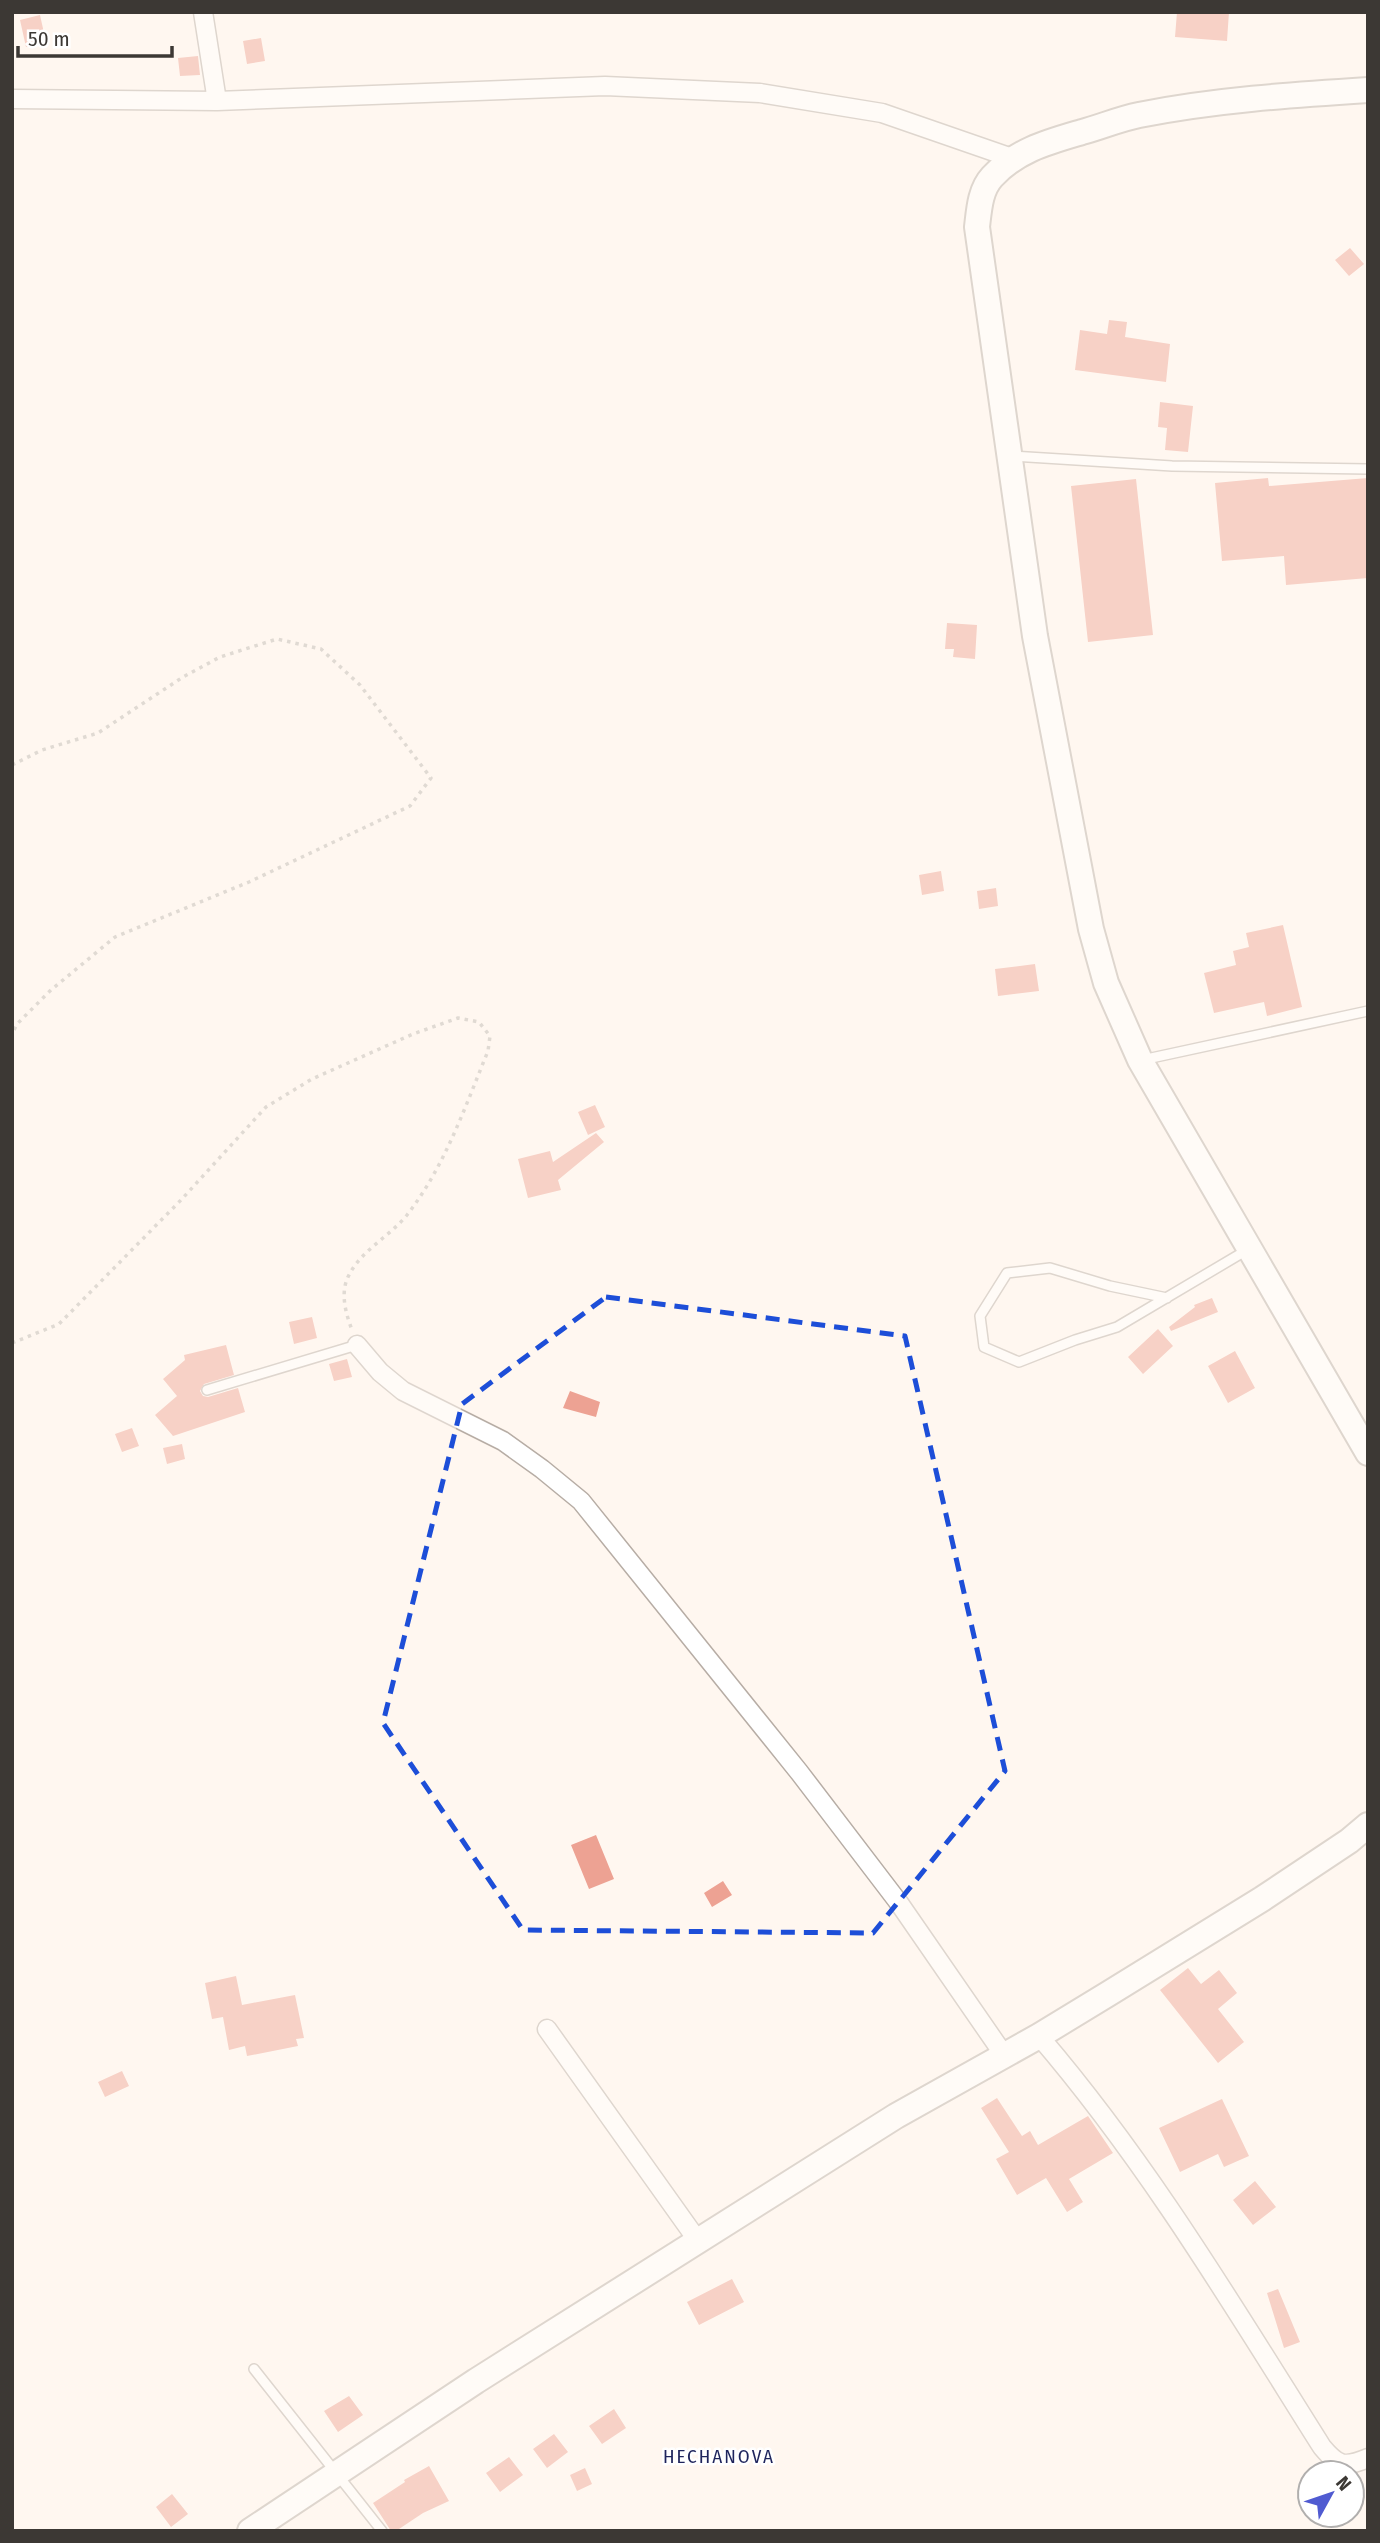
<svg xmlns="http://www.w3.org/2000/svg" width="1380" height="2543" font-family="'Fira Sans Condensed',sans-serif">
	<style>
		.building { fill: #eda293 }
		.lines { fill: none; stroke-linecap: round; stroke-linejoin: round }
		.lane-casing { stroke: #b7ada5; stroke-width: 12 }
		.street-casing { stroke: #b7ada5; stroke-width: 21 }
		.secondary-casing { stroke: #b7ada5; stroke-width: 28 }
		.path { stroke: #bbb5af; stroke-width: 3.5; stroke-dasharray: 3.5 5; stroke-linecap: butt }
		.lane { stroke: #fff; stroke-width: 9 }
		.street { stroke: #fff; stroke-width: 18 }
		.secondary { stroke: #fff; stroke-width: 24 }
		.marked { fill: none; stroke: #1d4ed8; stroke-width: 5; stroke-dasharray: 14 9; stroke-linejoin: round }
		.labels { text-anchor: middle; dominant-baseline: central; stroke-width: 5; stroke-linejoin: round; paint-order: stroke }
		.neighbourhood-label { font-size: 19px; letter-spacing: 2px; fill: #1e245c; stroke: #fff }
	</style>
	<rect width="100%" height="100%" fill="#fff7f0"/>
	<path class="building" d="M1177,12H1229L1227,41L1175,37Z
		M40,15L46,42L26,47L20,20Z
		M261,38L265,61L247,64L243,41Z
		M198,56L200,75L180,76L178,58Z
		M1350,248L1364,264L1349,276L1335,260Z
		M1109,320L1127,322L1125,337L1170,344L1166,382L1075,370L1080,330L1107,334Z
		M1160,402L1193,406L1188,452L1165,450L1167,428L1158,427Z
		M1268,478L1269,486L1368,478V578L1286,585L1284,556L1222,561L1215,483Z
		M1136,479L1153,635L1088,642L1071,486Z
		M947,623L977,625L975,659L953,657L954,649H945Z
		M941,871L944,891L922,895L919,875Z
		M996,888L998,906L979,909L977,891Z
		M1283,925L1302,1007L1267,1016L1264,1002L1214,1013L1204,973L1236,965L1233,951L1249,947L1246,933Z
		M1035,964L1039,991L998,996L995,969Z
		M595,1105L605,1127L588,1135L578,1112Z
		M596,1133L604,1142L558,1180L561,1190L528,1198L518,1159L550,1151L553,1162Z
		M1212,1298L1218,1312L1171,1331L1169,1327L1195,1307L1194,1305Z
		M312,1317L317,1338L294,1344L289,1322Z
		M1158,1329L1173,1346L1143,1374L1128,1357Z
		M226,1345L234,1375L204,1384L200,1391L203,1396L208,1397L238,1388L245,1412L173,1436L155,1415L177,1396L163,1379L185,1360L184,1355Z
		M1235,1351L1255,1388L1228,1403L1208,1366Z
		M347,1359L352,1377L334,1381L329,1364Z
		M570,1391L600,1402L596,1417L563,1408Z
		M132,1428L139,1446L122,1452L115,1434Z
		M182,1444L185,1459L167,1464L163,1448Z
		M596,1835L614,1879L589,1889L571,1845Z
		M723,1881L732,1895L712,1907L704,1893Z
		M1188,1968L1201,1984L1219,1970L1237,1993L1218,2009L1244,2042L1218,2063L1160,1990Z
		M236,1976L242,2005L295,1995L304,2038L296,2039L298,2046L247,2056L245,2046L229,2050L223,2017L212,2019L205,1983Z
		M122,2071L129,2086L105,2097L98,2082Z
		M997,2098L1022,2136L1030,2131L1038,2145L1088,2116L1113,2153L1069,2179L1083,2202L1067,2212L1046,2178L1017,2195L996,2159L1009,2152L981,2108Z
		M1222,2099L1249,2156L1224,2167L1218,2154L1180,2172L1159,2128Z
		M1255,2181L1276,2207L1253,2225L1233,2200Z
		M732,2279L744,2302L699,2325L687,2302Z
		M1278,2289L1300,2342L1284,2348L1267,2293Z
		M349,2396L363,2415L338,2432L324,2411Z
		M614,2409L626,2428L602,2444L589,2426Z
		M554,2434L568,2452L547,2468L533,2449Z
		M509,2457L523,2475L500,2492L486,2473Z
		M429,2466L449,2501L423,2513L396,2531H391L373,2503L405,2482L404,2480Z
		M585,2468L592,2484L577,2491L570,2475Z
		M172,2494L188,2514L171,2527L156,2507Z"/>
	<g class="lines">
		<g class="lane-casing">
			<path id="lane" d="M1011,456L1172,466L1368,469
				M1142,1060L1368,1011
				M1167,1298L1110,1286L1050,1268L1007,1273L980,1316L984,1347L1019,1362L1075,1340L1117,1327L1247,1250
				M207,1390L357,1345
				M254,2369L382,2531"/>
		</g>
		<g class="street-casing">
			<path id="street" d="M203,12L217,101
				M12,99L217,101L605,86L760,93L882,113L1012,158
				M357,1345L380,1372L403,1391L503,1441L542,1469L581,1501L799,1772L899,1903L1004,2055
				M547,2029L698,2241
				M1039,2036C1148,2163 1233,2306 1322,2447C1338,2466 1344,2468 1368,2458"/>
		</g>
		<g class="secondary-casing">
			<path id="secondary" d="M1368,90C1291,95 1214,100 1139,115C1119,119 1101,127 1082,132C1048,142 1017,150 992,177C980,190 979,210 977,227L1035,636L1091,929L1106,983L1140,1060L1368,1453
				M250,2531L476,2381L896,2116L1039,2036L1108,1994L1262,1899L1349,1841L1368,1825"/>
		</g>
		<path class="path" d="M12,765L42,750L98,733L183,677L220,657L277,639L321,649L360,685L431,778L410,806L249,882L115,937L51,990L17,1024L12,1034
			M12,1343L59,1324L181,1200L266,1107L312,1079L413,1034L458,1018L479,1022L490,1036L488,1051C465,1107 445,1166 407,1215C389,1237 360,1251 348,1277C340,1294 346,1314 352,1330"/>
		<use href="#lane" class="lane"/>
		<use href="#street" class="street"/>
		<use href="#secondary" class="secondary"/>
	</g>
	<path d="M0 0H1380V2543H0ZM606,1297L905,1336L1005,1771L873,1933L523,1930L383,1723L462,1404Z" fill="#fff7f0" fill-opacity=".55" fill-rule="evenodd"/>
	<path class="marked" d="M606,1297L905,1336L1005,1771L873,1933L523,1930L383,1723L462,1404Z"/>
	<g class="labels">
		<g class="neighbourhood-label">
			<text x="719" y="2456">HECHANOVA</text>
		</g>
	</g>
	<rect width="1380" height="2543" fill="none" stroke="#3c3834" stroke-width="28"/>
	<g transform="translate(1331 2494) rotate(50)"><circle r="33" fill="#ffffff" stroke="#b1afae" stroke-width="2"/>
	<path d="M0-5L12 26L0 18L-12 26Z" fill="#505bd1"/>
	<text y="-10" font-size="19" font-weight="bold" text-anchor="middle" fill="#3c3834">N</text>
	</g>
	<path d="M18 46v10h154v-10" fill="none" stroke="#3c3834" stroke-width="3.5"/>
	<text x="28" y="46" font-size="21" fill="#3c3834" stroke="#ffffff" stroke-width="5" paint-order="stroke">50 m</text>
</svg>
